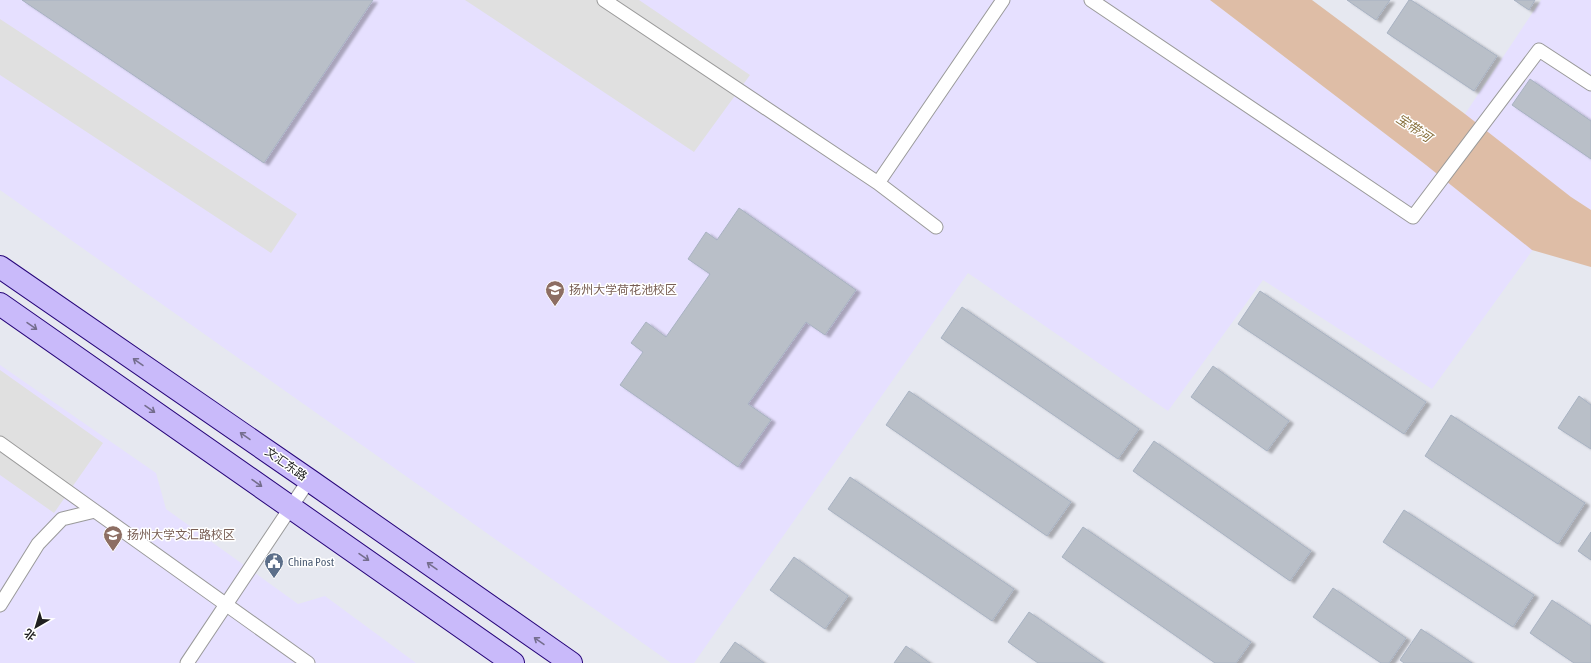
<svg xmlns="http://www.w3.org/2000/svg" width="1591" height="663" font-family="'Asap Condensed','Noto Sans SC',sans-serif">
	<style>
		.education { fill: #e6e0ff }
		.parking { fill: #e0e0e0 }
		.water { fill: #debda6 }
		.building { fill: #b9bfc8; stroke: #a8b2c2; filter: url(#shadow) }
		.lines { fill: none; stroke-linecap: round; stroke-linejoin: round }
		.service-casing { stroke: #9a9a9a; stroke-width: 15 }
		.secondary-casing { stroke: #260579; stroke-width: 24 }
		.service { stroke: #fff; stroke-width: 13 }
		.secondary { stroke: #c9bafa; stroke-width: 22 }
		.oneway { stroke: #746d8d }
		.labels { text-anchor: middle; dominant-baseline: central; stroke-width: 3; stroke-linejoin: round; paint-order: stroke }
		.education-label { font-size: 12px; fill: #785e54; stroke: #fff; text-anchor: start }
		.street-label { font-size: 12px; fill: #202020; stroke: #fff }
		.service-label { font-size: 12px; fill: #4e5e75; stroke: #fff; text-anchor: start }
		.water-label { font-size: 13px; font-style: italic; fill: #88703c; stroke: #fff }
	</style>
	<defs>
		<filter id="shadow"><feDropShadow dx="4.5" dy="2.5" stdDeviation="1" flood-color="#0004"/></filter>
	</defs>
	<rect width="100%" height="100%" fill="#e6e8f0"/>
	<path class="education" d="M0,0H1210L1426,165L1465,114L1541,0H1591V210L1571,197L1432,389L1263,280L1168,411L968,273L694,663H671L0,190Z
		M0,365L156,473L166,509L298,604L325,596L416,663H0Z"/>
	<path class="parking" d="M465,0H639L750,75L694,152Z
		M0,19L297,214L271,253L0,75Z
		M0,370L103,443L54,513L0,475Z"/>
	<path class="water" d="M1210,0H1312L1465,114L1571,197L1591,210V267L1532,250L1426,165Z"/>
	<path class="building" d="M22,0H373L264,163Z
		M1347,0H1390L1376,20Z
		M1409,0H1411L1497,56L1474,91L1387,33Z
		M1514,0H1535L1529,10Z
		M1530,79L1591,121V159L1512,105Z
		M739,208L856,290L825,335L806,322L748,404L771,420L738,467L620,385L643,352L631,343L646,322L666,337L710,274L688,259L706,232L717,240Z
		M1260,291L1426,402L1404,434L1238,324Z
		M962,307L1139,429L1118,459L941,338Z
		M1213,366L1289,421L1267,451L1191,397Z
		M909,391L1071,502L1047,536L886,425Z
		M1579,396L1591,405V449L1558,428Z
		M1451,415L1585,503L1558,544L1425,456Z
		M1154,441L1311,551L1290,581L1133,471Z
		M850,477L1014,589L992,621L828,509Z
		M1404,510L1534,595L1513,627L1383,542Z
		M1083,527L1251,642L1236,663H1215L1062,557Z
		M1591,532V560L1578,551Z
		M794,557L848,596L825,629L770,590Z
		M1333,588L1406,638L1389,663H1381L1313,617Z
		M1552,600L1591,626V663H1574L1530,633Z
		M1029,612L1103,663H1038L1008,642Z
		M1421,629L1472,663H1404L1400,660Z
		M735,642L764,663H720Z
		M906,646L930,663H894Z"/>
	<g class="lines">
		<g class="service-casing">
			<path id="service" d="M604,0L878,183L936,227
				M1091,0L1413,217L1539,50L1591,84
				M878,183L1003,0
				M0,443L95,511
				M0,605L38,544L62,519L95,511L308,663
				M187,663L309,480"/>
		</g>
		<g class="secondary-casing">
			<path id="secondary" d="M0,267L309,480L571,663
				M0,304L513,663"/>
		</g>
		<use href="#service" class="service"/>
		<use href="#secondary" class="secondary"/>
	</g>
	<defs><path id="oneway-shaft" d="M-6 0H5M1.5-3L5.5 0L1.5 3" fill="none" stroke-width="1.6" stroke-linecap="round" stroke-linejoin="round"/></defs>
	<g class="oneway">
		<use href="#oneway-shaft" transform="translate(32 326) rotate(35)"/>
		<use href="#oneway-shaft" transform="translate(138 362) rotate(-145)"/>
		<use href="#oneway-shaft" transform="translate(150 409) rotate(35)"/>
		<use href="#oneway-shaft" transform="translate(245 436) rotate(-145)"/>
		<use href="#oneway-shaft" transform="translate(257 483) rotate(35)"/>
		<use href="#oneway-shaft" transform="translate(364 557) rotate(35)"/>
		<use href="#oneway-shaft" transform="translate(432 566) rotate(-145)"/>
		<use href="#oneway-shaft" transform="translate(539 641) rotate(-145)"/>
	</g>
	<defs>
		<g id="university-pin" transform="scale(1)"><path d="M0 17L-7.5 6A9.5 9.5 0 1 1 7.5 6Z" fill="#8d6e63" stroke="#fff"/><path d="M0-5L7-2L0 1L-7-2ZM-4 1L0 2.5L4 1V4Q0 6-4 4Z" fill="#fff"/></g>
		<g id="civic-pin" transform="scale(1)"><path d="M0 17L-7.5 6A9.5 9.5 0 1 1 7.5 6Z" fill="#5c6f8a" stroke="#fff"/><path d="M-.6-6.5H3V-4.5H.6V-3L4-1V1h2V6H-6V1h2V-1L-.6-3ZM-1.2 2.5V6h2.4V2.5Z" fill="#fff"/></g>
	</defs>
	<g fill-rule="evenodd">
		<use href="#university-pin" x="555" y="290"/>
		<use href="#university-pin" x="113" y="535"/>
		<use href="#civic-pin" x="274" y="562"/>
	</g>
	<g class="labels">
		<g class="education-label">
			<text x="569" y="290">扬州大学荷花池校区</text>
			<text x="127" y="535">扬州大学文汇路校区</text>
		</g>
		<g class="street-label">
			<text transform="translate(286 464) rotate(35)">文汇东路</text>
		</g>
		<g class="service-label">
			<text x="288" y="562">China Post</text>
		</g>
		<g class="water-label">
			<text transform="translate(1414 128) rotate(34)">宝带河</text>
		</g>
	</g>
	<g transform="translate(36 627) rotate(218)" stroke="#ffffff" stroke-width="3" paint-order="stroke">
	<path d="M0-3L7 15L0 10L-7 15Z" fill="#202020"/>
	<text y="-6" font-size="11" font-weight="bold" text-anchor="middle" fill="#202020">北</text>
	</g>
</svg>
